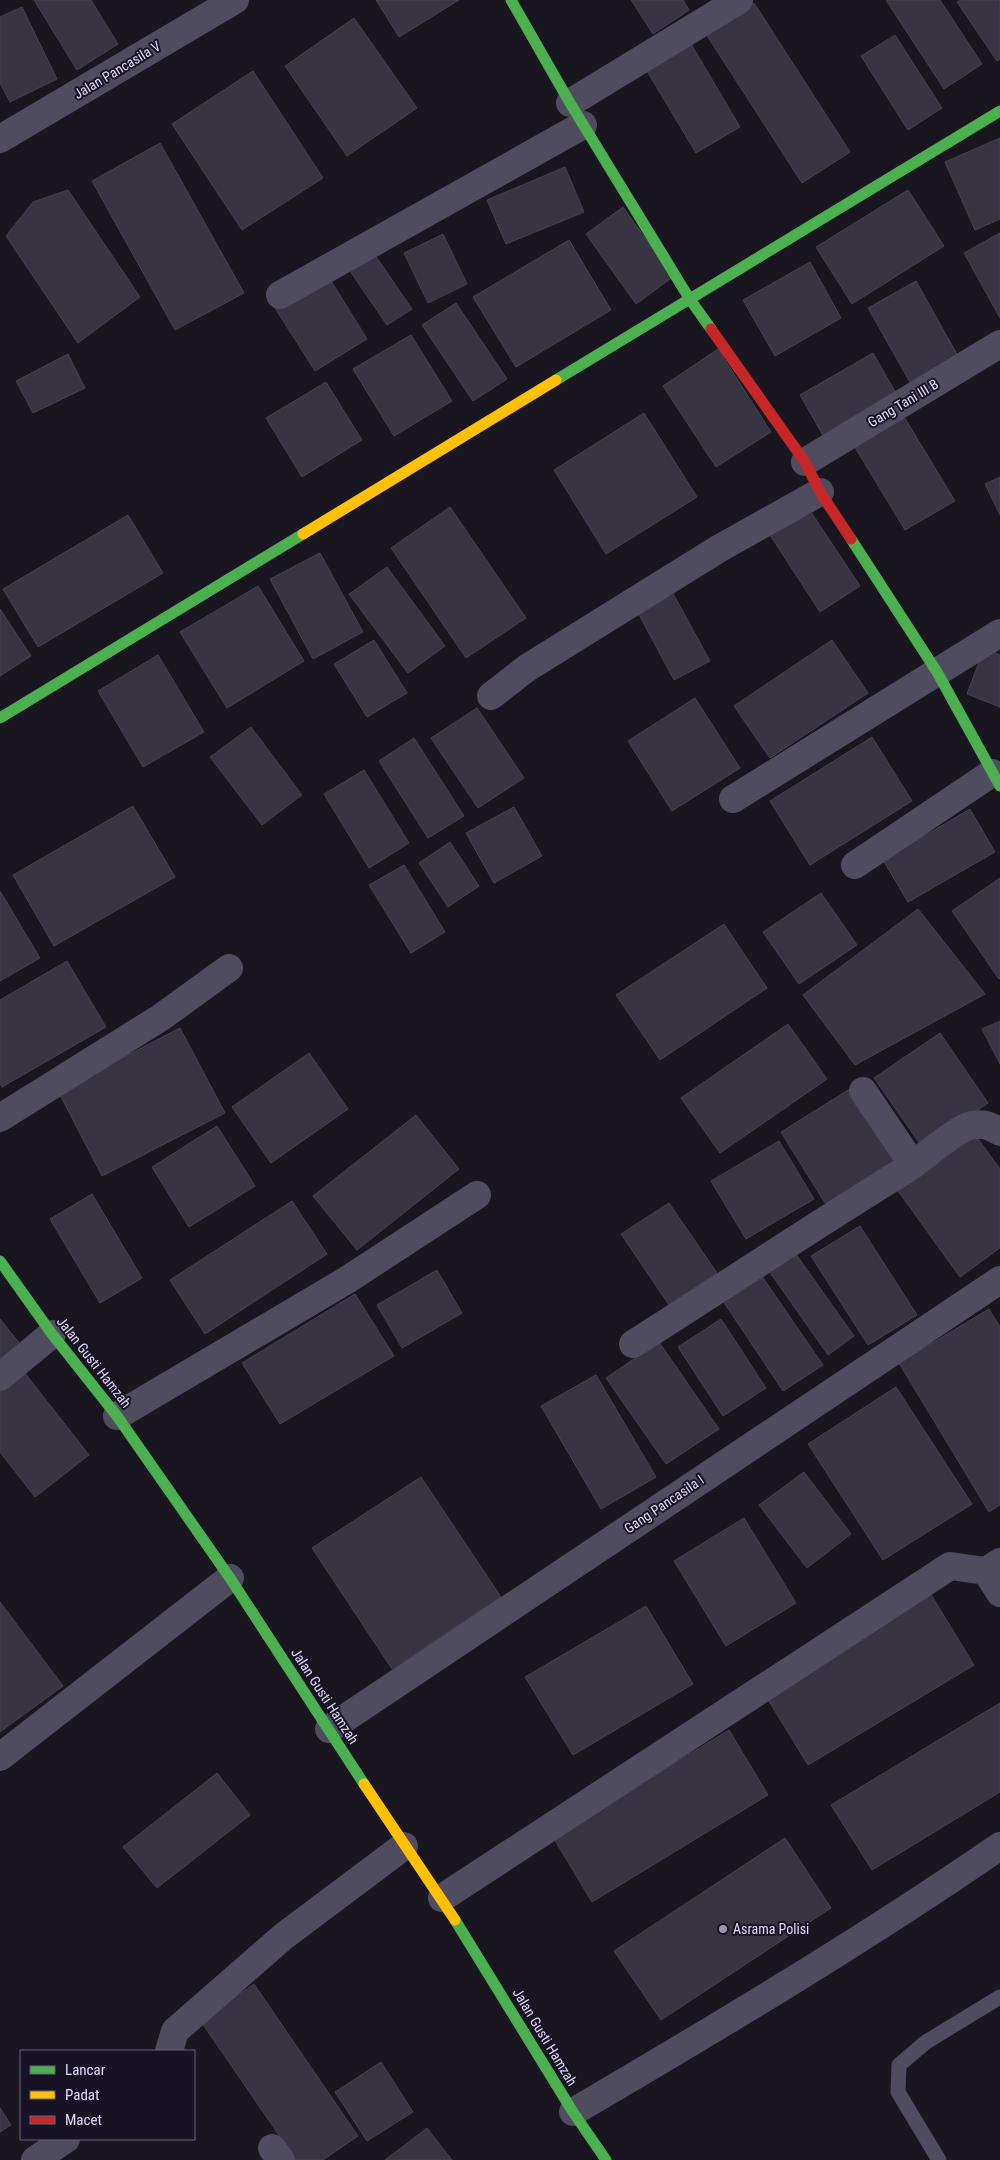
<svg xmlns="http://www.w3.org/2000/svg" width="1000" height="2160" font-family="'Roboto Condensed',sans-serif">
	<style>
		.building { fill: #383442; stroke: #464253 }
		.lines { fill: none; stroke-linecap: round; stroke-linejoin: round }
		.lane { stroke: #4f4c5f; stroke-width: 15 }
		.street { stroke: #4f4c5f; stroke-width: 28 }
		.fast { stroke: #4caf50; stroke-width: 11 }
		.slow { stroke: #ffc107; stroke-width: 11 }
		.jam { stroke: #c62828; stroke-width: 11 }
		.poi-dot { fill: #9a95ae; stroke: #171224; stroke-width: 2 }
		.labels { text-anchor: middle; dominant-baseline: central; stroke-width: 4; stroke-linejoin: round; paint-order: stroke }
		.street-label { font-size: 14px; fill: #e0dafa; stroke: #171224 }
		.poi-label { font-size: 14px; fill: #e0dafa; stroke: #171224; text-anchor: start }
	</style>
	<rect width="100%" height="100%" fill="#191620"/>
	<path class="building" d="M34,0H91L118,44L77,70Z
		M376,0H459L399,37Z
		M631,0H683L689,10L653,34Z
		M886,0H940L982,64L944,89Z
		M960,0H1000V59L997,61L957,2Z
		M754,3L850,152L802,183L706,34Z
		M22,7L57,79L10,102L0,83V17Z
		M354,18L417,108L347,156L285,66Z
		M895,35L942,108L908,130L861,56Z
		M691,44L740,127L696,153L647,71Z
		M253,71L323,178L242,230L172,124Z
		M1000,138V219L975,230L945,162Z
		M160,143L244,293L175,330L92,181Z
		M565,167L584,212L506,244L487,200Z
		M68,190L140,297L78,343L6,236L33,202Z
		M908,190L944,246L852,304L816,247Z
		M623,207L673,277L636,304L586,234Z
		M1000,233V318L964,253Z
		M443,234L467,284L428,303L404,253Z
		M569,240L611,310L516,367L473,297Z
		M375,255L412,309L387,325L350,271Z
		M810,262L841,318L775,356L743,300Z
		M328,276L367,339L315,371L275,308Z
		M916,281L963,365L915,391L868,308Z
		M456,303L507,379L473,401L422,325Z
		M411,335L452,401L394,436L353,369Z
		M718,349L771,432L716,467L663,386Z
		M873,353L897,395L824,437L800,395Z
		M68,354L85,388L33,413L16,381Z
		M326,382L362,440L302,477L266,418Z
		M644,413L697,497L606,554L554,470Z
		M903,415L955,501L905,530L853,444Z
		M1000,477V515L985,484Z
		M450,507L526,618L466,658L391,548Z
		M809,509L860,586L820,612L770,535Z
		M128,515L163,573L38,647L3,589Z
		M320,553L363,632L313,659L270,579Z
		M387,567L445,646L408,673L349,594Z
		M258,586L304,661L227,708L180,632Z
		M670,588L710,661L674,680L635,607Z
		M0,609L31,656L0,676Z
		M374,640L407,693L367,717L334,664Z
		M832,640L868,693L770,758L734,706Z
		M984,649L1000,655V707L967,694Z
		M158,655L204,732L143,767L98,691Z
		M695,698L740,768L672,811L628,741Z
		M477,708L524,778L478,808L431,738Z
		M251,727L302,795L262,825L210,757Z
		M872,737L912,801L810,865L770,801Z
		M414,738L464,816L428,838L379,761Z
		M364,770L409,843L369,868L324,794Z
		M133,806L175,877L54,946L13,875Z
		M514,807L542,856L494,883L466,833Z
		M970,809L995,852L908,902L883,860Z
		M450,842L479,886L448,907L419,863Z
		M404,865L445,932L411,953L369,885Z
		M1000,878V978L999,979L952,911Z
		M0,891L40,958L0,981Z
		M821,893L857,945L799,984L763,932Z
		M918,909L985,994L855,1065L803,995Z
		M724,924L767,988L660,1060L616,995Z
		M67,961L106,1027L2,1087L0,1083V1000Z
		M1000,1021V1064L982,1029Z
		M788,1024L827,1079L720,1153L681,1098Z
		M180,1028L225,1113L102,1176L58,1091Z
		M940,1033L988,1103L923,1148L874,1078Z
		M309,1053L348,1109L271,1163L232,1107Z
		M853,1087L903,1165L830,1211L781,1132Z
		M416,1115L459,1169L357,1250L313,1196Z
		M217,1126L255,1186L189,1227L152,1167Z
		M974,1133L1000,1169V1248L960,1277L896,1188Z
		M779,1141L814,1199L746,1239L711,1181Z
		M92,1194L142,1278L100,1303L50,1219Z
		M292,1201L327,1254L205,1334L170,1280Z
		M669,1203L717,1273L669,1305L621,1234Z
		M860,1226L917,1315L868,1345L811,1256Z
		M793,1250L854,1336L828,1355L767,1268Z
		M437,1270L462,1313L402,1348L377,1305Z
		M761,1275L823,1365L783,1391L723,1301Z
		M355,1294L394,1356L280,1424L242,1363Z
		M989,1309L1000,1327V1505L989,1512L899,1363Z
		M0,1319L21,1345L0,1362Z
		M721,1319L766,1388L723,1416L678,1347Z
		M659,1342L719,1429L666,1464L606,1378Z
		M24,1372L89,1455L35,1497L0,1452V1391Z
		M596,1375L656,1477L601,1509L541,1406Z
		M896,1387L972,1504L883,1560L808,1444Z
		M804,1472L851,1534L807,1568L759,1505Z
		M421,1477L501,1597L392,1669L312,1548Z
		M744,1518L796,1603L726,1646L674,1561Z
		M930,1593L974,1665L808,1765L764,1693Z
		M0,1602L63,1686L0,1732Z
		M646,1606L693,1684L573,1755L525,1677Z
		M1000,1703V1792L872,1870L831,1805Z
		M729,1730L768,1795L592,1902L553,1837Z
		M217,1773L250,1815L157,1888L123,1847Z
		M785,1838L831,1908L661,2020L614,1951Z
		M254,1984L358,2136L323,2160H296L200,2020Z
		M381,2062L413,2112L367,2141L335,2092Z
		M0,2108L11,2125L0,2132Z
		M427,2128L452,2160H385Z"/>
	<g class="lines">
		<path class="lane" d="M939,2160L898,2092L899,2065L926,2042L1000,1997"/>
		<path class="street" d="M570,103L739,0
			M0,139L235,0
			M280,295L583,125
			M805,462L1000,344
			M491,696L527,668L720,548L820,492
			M733,799L1000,633
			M855,865L992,773
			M863,1091L913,1165
			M0,1118L160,1018L229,968
			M633,1344C723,1287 811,1228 902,1172C923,1159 942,1140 964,1128C977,1122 989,1124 1000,1132
			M0,1377L52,1334
			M117,1416L347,1280L477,1195
			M986,1571L1000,1593
			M329,1729L1000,1280
			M0,1757L230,1578
			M442,1898L950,1566L986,1571L1000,1562
			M169,2051L175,2031L284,1936L404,1846
			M573,2112C718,2027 862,1941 1000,1846
			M272,2148L281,2160
			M35,2160L66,2139"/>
		<path class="fast" d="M511,0L570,103L689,298L711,329
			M556,380L1000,111
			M851,539L937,672L1000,786
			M0,718L303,534
			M0,1261L52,1334L117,1416L230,1578L364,1784
			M455,1920L573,2112L606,2160"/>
		<path class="slow" d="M303,534L556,380
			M364,1784L455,1920"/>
		<path class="jam" d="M711,329L805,462L820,492L851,539"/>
	</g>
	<circle class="poi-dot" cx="723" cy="1929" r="5"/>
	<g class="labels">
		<g class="street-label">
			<text transform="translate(117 70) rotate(-31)">Jalan Pancasila V</text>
			<text transform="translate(903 403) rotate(-31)">Gang Tani III B</text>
			<text transform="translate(94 1362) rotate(52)">Jalan Gusti Hamzah</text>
			<text transform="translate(664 1504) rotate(-34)">Gang Pancasila I</text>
			<text transform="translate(325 1696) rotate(57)">Jalan Gusti Hamzah</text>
			<text transform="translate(545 2037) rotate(59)">Jalan Gusti Hamzah</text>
		</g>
		<g class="poi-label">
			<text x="733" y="1929">Asrama Polisi</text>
		</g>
	</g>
	<rect x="20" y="2050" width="175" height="90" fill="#171224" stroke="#67627a"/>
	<rect x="30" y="2066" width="25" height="8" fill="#4caf50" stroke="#67627a"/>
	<text x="65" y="2075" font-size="15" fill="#e0dafa">Lancar</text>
	<rect x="30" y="2091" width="25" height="8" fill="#ffc107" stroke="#67627a"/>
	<text x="65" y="2100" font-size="15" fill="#e0dafa">Padat</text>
	<rect x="30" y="2116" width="25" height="8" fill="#c62828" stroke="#67627a"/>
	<text x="65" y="2125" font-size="15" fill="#e0dafa">Macet</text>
</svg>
